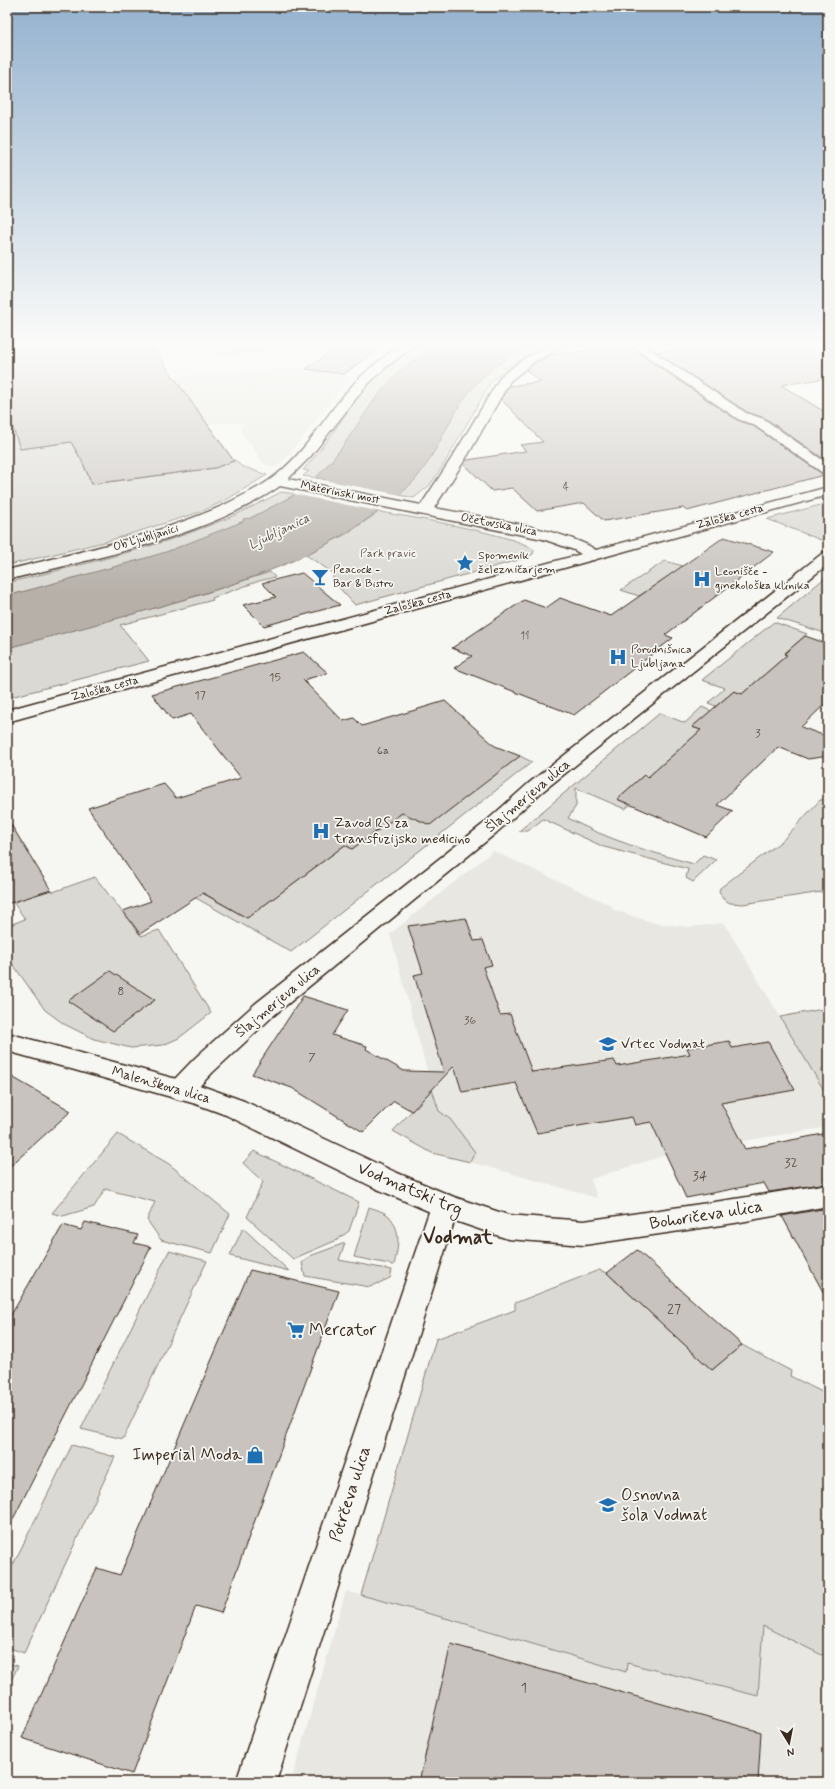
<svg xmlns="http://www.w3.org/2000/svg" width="835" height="1789" font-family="Mynerve,sans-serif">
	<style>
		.built { fill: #e8e7e2 }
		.green { fill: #dad9d3; stroke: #8a8278 }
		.water { fill: #b6b0a9; stroke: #857a71 }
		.pier { fill: #f6f6f2 }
		.building { fill: #c8c3be; stroke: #3b2a1e }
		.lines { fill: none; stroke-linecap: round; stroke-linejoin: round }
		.minor-casing { stroke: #3b2a1e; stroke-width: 3 }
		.tertiary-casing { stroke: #3b2a1e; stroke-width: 3 }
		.primary-casing { stroke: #3b2a1e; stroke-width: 3 }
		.minor { fill: #f6f6f2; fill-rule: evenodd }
		.tertiary { fill: #f6f6f2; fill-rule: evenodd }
		.primary { fill: #f6f6f2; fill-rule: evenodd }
		.labels { text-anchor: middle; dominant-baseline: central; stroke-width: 3.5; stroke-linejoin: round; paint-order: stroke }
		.far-number-label { font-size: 10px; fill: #5e5046 }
		.far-street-label { font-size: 12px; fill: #3b2a1e; stroke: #f6f6f2 }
		.far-park-label { font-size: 12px; fill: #63564b; stroke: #f6f6f2 }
		.far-poi-label { font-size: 12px; fill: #3b2a1e; stroke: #f6f6f2; text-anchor: start }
		.number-label { font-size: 12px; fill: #5e5046 }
		.far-water-label { font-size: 13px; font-style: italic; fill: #605248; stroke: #f6f6f2 }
		.street-label { font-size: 14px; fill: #3b2a1e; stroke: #f6f6f2 }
		.poi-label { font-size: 14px; fill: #3b2a1e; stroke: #f6f6f2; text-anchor: start }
		.near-number-label { font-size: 14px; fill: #5e5046 }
		.near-street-label { font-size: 17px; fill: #3b2a1e; stroke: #f6f6f2 }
		.near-poi-label { font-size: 17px; fill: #3b2a1e; stroke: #f6f6f2; text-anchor: start }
		.near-quarter-label { font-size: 19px; font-weight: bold; fill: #3b2a1e; stroke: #f6f6f2 }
	</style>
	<rect width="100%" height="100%" fill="#f6f6f2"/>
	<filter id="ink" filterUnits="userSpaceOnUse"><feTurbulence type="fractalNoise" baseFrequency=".025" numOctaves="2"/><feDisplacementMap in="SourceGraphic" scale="8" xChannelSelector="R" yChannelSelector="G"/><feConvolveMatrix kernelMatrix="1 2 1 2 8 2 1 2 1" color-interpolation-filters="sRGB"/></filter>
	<g filter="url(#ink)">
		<path class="built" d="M274,369H308L351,376L288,456L275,468L264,464L241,431V427L246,423H206L7,451V408L110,385L207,373Z
			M493,851L606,903L612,906L611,909L654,923L691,927L724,923L828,1097V1127L672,1153L591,1179L597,1198L503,1171L432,1152L393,1131L432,1089L390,934Z
			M436,1339L761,1418L828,1396V1782H317L293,1775L346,1591L361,1595Z"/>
		<path class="green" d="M209,343H260L265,350L219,355Z
			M422,343H440C417,358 393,375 377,397C355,426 342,453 315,478L303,476L309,471L303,470C325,447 341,419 360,394C377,373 399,357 422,343Z
			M531,345L542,348L508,367L491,382L444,464L430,485L414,498L399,495C433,466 444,427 468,392C482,371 509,355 531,345Z
			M7,408L20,449L71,442L82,461L92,484L215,468L235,460L241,466L267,475L226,500L200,512L108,541L13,564L7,561Z
			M281,492L296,494C281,502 266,511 250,518C174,556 89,575 7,596V583C78,565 150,550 218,522C239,514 260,503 281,492Z
			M828,503V535L821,540L767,519Z
			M379,512C406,516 519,535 534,550L533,554L526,558L355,605L333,581V573L306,555L348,533Z
			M665,561L683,566L639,596L621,590Z
			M270,572L275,577L259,581L212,598L213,600L120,625L149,661L7,698V648L197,596Z
			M827,576L828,578V634L777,618Z
			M774,622L807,634L784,654L787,655L742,694L734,691L716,706L708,703L725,688L702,680Z
			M702,707L711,711L692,727L701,730L648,777L644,775L617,799L630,805L625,809L576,788V806L568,818C608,840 650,852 694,864L703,855L716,860L693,882L686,878L688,869L604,847L543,819L528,831H519L660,713L685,723Z
			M520,756L532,762L291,952L196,898L202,893L247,918L345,845L352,849L402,813Z
			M828,799V816L823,817L828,824V891L743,904L730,903L723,899L719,891L720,888L783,840L820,800Z
			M95,877L141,936L159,930L211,1013L179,1038L163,1045L131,1048L94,1039L64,1024L45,1010L7,956V926L25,919L13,902L51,890L53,892Z
			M828,1008V1069L821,1070L828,1083V1097L780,1017Z
			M432,1089L439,1111L450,1119L475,1152L470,1162L432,1153L393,1131Z
			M118,1134L169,1164L230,1214L212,1253L161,1240L147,1220L155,1202L105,1189L94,1207L63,1216L52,1213Z
			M254,1151L359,1202L349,1231L337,1240L293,1259L247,1217L263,1182L243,1163Z
			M369,1207C375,1209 385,1212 389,1216C402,1231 398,1248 394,1265L354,1257Z
			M243,1228L289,1271L230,1256Z
			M345,1243L339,1260L392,1270L390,1278L370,1287L305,1276L302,1263L310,1256Z
			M169,1251L207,1261L123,1439L81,1429Z
			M599,1270L607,1273L712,1370L742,1345L791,1371L790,1376L822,1392L828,1381V1658L763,1626L758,1696L627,1663L626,1672L456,1621L361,1595L436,1339L515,1310V1303Z
			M72,1445L115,1457L24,1653L7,1647V1577Z
			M7,1663L18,1666L7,1689Z"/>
		<path class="water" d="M440,343H534C502,358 474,380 456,411C440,438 429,469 405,490C326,558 245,582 148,610C101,623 54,636 7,648V596L139,560L166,552L239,523L244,521L243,519L248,518L249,519L296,494L305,496L326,480L315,478C342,453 355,426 377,397C393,375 416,357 440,343Z"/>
		<path class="pier" d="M313,478L401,495L382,512L293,494L296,492L305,494L322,481L314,480Z"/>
		<path class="building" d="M7,343H149L234,461L215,468L92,484L82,461L71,442L20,449L7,410Z
			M344,343H386L344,374L306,369Z
			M718,343H828V378L781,385L828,414V462L765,418L747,412L656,352Z
			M623,346L636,355L640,354L737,420L753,426L824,475L687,511L683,508L604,521L584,503L537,511L512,488L492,491L464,464L467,460L526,451L520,445L543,442L501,399L509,386L540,382L526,370L536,362L551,355Z
			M724,537L774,552L665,635L673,638L574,715L454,668L472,656L452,648L524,600L546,608L560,598L611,616Z
			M302,573L340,605L264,626L243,605L276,597L262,583Z
			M805,636L828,644V701L801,727L828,737V756L808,759L778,747L717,805L733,811L706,837L617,799L644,775L648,777L701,730L692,727L714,708L734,691L742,694L787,655L784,654Z
			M304,652L328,673L303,680L343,721L354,718L362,726L445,701L495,746L520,756L430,825L402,813L352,849L345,845L247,918L203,893L140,934L123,911L151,901L88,808L164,784L176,798L241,778L191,714L172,720L152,694Z
			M7,818L51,890L7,904Z
			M466,918L474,941L483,940L492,965L483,967L500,1015L510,1014L532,1072L614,1060L617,1066L690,1054L687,1048L729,1041L732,1048L768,1042L795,1090L721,1103L745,1149L828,1133V1183L769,1192L764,1183L686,1198L651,1122L635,1125L632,1117L537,1133L516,1083L462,1092L454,1066L412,1111L394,1101L363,1132L292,1088L252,1074L303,996L348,1010L332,1035L367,1046L366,1049L404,1071L444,1072L414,975L423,973L408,926Z
			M110,971L155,1000L113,1031L68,1001Z
			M7,1074L71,1111L7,1169Z
			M828,1208V1301L782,1216Z
			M85,1222L138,1235L134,1243L151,1247L7,1531V1322L63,1225L81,1230Z
			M637,1250L742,1345L712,1370L607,1273Z
			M250,1270L339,1291L221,1613L196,1606L132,1774L22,1738L97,1568L120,1575Z
			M451,1644L761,1732L758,1782H419Z"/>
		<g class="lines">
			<g class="minor-casing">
				<path id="minor" d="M404,343H418L386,367L365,387L310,457L288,479L421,505L455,453L501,376L527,357L556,343H571L535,361L510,381L469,453L434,508C465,514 585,532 601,555L598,558L593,560L588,558L574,550L543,539L280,486C204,538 95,558 7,580V570C80,552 155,536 224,505C244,495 264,486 281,471C309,447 326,415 351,387C366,370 385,356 404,343Z
					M627,343H640L746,413L764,419L828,464V474L823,473L754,425L738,419Z
					M828,551V564L543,791L496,833L273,1016L213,1072L189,1097L180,1100L171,1097L167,1090L171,1083L195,1058L255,1004L482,825L529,783L823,553Z
					M445,1194L455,1198L459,1206L276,1782H236L431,1206L435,1198Z"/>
			</g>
			<g class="tertiary-casing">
				<path id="tertiary" d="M7,1033L202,1086L244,1101L395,1172L454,1197L508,1215L584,1221L735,1199L828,1184V1206L735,1223L584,1245L508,1239L435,1214L375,1188L226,1115L196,1104L7,1051Z"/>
			</g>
			<g class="primary-casing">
				<path id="primary" d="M828,487V495L7,722V710Z"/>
			</g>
			<use href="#minor" class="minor"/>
			<use href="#tertiary" class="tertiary"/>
			<use href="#primary" class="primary"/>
		</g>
	</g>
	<linearGradient id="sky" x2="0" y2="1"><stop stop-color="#94b2cf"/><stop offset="0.58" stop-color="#fbfbf9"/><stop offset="1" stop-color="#fbfbf9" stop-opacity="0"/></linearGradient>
	<rect width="835" height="594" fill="url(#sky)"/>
	<defs>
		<g id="sight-bare" transform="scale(1.38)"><path d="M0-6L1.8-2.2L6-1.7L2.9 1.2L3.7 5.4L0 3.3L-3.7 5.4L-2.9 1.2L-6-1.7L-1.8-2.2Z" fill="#1f6fb2" stroke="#f6f6f2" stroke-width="2.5" paint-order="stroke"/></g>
		<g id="bar-bare" transform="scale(1.38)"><path d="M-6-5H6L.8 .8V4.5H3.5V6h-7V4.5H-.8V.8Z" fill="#1f6fb2" stroke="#f6f6f2" stroke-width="2.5" paint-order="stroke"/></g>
		<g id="hospital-bare" transform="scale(1.38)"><path d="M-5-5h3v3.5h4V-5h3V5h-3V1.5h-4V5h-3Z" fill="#1f6fb2" stroke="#f6f6f2" stroke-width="2.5" paint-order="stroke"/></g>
		<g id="school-bare" transform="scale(1.38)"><path d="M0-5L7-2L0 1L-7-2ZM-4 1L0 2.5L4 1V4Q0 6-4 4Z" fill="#1f6fb2" stroke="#f6f6f2" stroke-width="2.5" paint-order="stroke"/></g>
		<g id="supermarket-bare" transform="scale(1.38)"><path d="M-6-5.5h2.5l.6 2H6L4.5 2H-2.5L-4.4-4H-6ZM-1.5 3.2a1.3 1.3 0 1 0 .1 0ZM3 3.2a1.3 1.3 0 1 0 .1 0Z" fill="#1f6fb2" stroke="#f6f6f2" stroke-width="2.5" paint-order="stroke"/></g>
		<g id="shop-bare" transform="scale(1.38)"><path d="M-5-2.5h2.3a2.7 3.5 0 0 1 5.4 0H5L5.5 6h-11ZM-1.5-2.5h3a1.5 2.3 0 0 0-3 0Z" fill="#1f6fb2" stroke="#f6f6f2" stroke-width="2.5" paint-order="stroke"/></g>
	</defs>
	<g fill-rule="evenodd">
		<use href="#sight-bare" x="465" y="563"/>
		<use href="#bar-bare" x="320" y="577"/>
		<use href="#hospital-bare" x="702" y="579"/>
		<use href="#hospital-bare" x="618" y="657"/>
		<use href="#hospital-bare" x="321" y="831"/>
		<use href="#school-bare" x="608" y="1044"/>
		<use href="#supermarket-bare" x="296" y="1330"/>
		<use href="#shop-bare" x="255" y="1455"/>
		<use href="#school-bare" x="608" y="1505"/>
	</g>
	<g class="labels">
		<g class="far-number-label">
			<text x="566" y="487">4</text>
			<text x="525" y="636">11</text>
		</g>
		<g class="far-street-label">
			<text transform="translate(340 493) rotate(11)">Materinski most</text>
			<text transform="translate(730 517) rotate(-15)">Zaloška cesta</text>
			<text transform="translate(499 525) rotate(11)">Očetovska ulica</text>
			<text transform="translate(146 538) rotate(-17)">Ob Ljubljanici</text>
			<text transform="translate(418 603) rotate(-15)">Zaloška cesta</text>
			<text transform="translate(105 689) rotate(-15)">Zaloška cesta</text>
		</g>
		<g class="far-park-label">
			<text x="388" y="554">Park pravic</text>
		</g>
		<g class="far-poi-label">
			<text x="478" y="556">Spomenik<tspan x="478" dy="14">železničarjem</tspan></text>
			<text x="333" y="570">Peacock -<tspan x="333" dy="14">Bar &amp; Bistro</tspan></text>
			<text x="715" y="572">Leonišče -<tspan x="715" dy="14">ginekološka klinika</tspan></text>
			<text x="631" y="650">Porodnišnica<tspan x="631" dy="14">Ljubljana</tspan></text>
		</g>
		<g class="number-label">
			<text x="275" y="678">15</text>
			<text x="200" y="696">17</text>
			<text x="758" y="734">3</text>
			<text x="383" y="751">6a</text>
			<text x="121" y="992">8</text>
			<text x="470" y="1021">36</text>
			<text x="312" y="1058">7</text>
		</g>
		<g class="far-water-label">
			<text transform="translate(279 532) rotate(-26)">Ljubljanica</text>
		</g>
		<g class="street-label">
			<text transform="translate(528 796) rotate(-40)">Šlajmerjeva ulica</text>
			<text transform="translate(278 1001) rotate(-40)">Šlajmerjeva ulica</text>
			<text transform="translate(161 1085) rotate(16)">Malenškova ulica</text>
		</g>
		<g class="poi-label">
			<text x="334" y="823">Zavod RS za<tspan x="334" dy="16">transfuzijsko medicino</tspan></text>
			<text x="621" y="1044">Vrtec Vodmat</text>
		</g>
		<g class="near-number-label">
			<text x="791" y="1163">32</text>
			<text x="700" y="1176">34</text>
			<text x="674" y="1309">27</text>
			<text x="524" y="1688">1</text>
		</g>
		<g class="near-street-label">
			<text transform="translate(410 1189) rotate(23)">Vodmatski trg</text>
			<text transform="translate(706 1215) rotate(-9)">Bohoričeva ulica</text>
			<text transform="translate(350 1494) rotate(-72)">Potrčeva ulica</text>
		</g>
		<g class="near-poi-label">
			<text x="309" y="1330">Mercator</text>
			<text x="242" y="1455" text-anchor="end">Imperial Moda</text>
			<text x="621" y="1495">Osnovna<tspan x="621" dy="20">šola Vodmat</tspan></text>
		</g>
		<g class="near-quarter-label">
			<text x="458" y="1237">Vodmat</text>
		</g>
	</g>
	<rect width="835" height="1789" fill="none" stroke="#f6f6f2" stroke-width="24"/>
	<rect x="12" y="12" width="811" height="1765" fill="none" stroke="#3b2a1e" stroke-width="1.5" filter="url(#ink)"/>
	<g transform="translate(789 1743) rotate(170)" stroke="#f6f6f2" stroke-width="3" paint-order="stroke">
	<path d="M0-3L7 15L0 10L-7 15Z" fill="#3b2a1e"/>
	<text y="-6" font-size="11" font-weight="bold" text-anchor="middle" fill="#3b2a1e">N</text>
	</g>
</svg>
